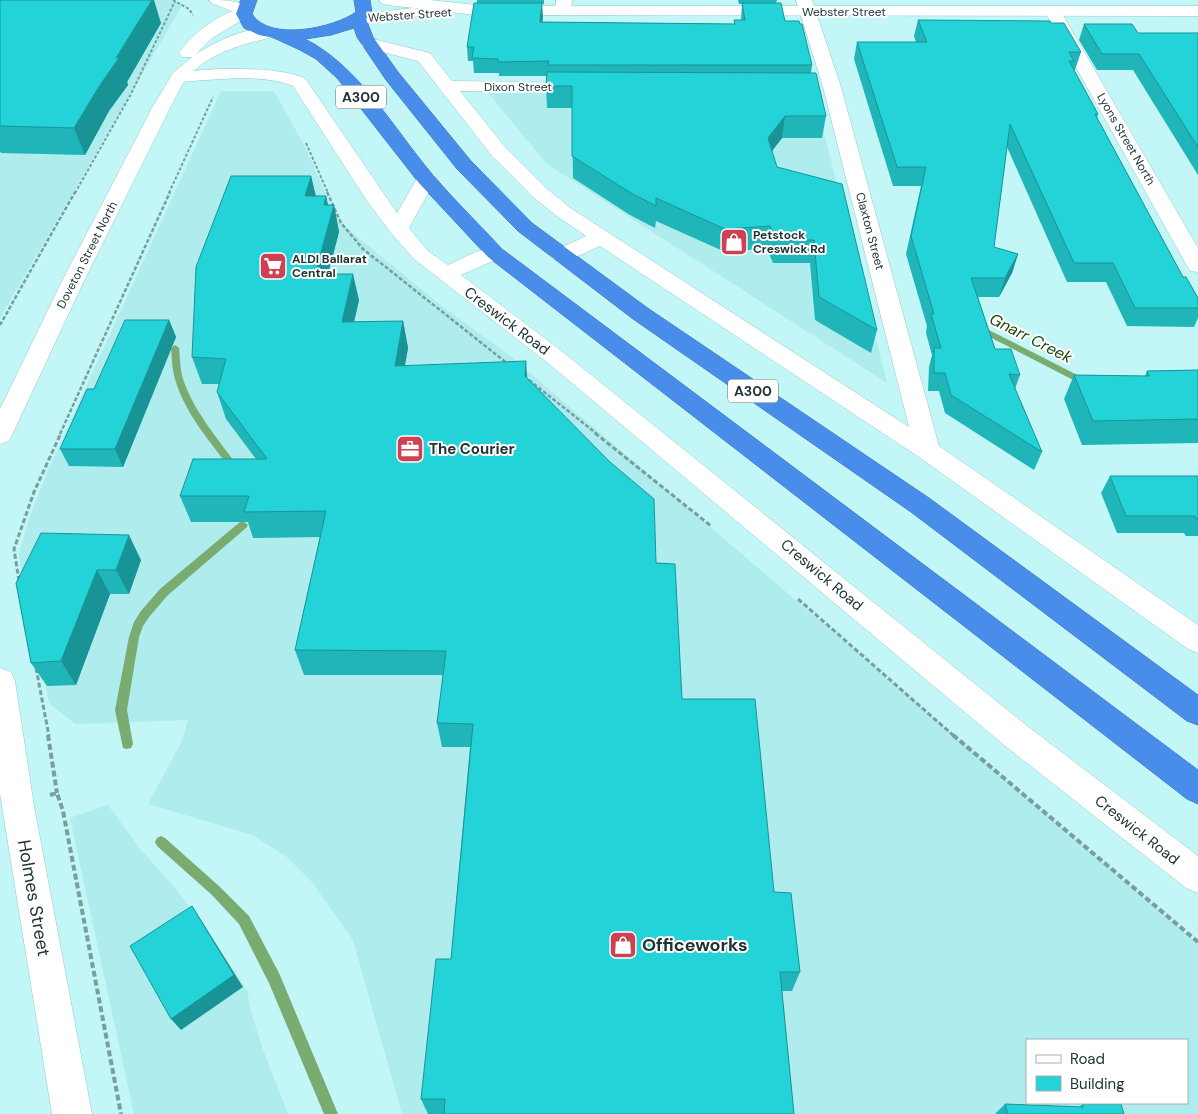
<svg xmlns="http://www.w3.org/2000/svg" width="1198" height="1114" font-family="'DM Sans',sans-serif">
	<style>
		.built { fill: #aeeced; fill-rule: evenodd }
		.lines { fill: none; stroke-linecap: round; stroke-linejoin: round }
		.stream { fill: #7aab70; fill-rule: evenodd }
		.street-casing { stroke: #95c8c8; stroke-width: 1 }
		.secondary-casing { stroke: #95c8c8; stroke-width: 1 }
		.highway-casing { stroke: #3b6eab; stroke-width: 1 }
		.path-far3 { stroke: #799e9f; stroke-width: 2; stroke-dasharray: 3 2; stroke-linecap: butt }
		.path-far2 { stroke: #799e9f; stroke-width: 2.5; stroke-dasharray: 4 2; stroke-linecap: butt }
		.path-far1 { stroke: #799e9f; stroke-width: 3; stroke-dasharray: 5 2.5; stroke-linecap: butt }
		.path { stroke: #799e9f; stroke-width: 4; stroke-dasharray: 6 3; stroke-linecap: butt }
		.street { fill: #fff; fill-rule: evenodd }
		.secondary { fill: #fff; fill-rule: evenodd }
		.highway { fill: #498deb; fill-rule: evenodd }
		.wall { fill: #1fb5b9 }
		.shaded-wall { fill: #199496 }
		.building { fill: #24d3d7; stroke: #199496 }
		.labels { text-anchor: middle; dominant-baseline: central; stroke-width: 4; stroke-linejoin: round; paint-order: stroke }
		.far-street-label { font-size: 12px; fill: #203435; stroke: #fff }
		.far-poi-label { font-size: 12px; font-weight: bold; fill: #203435; stroke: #fff; text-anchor: start }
		.shield { fill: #fff; stroke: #637172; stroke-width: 1 }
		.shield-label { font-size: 14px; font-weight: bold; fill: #203435 }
		.street-label { font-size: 15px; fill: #203435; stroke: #fff }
		.poi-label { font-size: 15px; font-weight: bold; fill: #203435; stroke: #fff; text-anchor: start }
		.water-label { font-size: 16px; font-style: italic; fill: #20460c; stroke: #fff }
		.near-street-label { font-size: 18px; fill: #203435; stroke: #fff }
		.near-poi-label { font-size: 18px; font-weight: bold; fill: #203435; stroke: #fff; text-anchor: start }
	</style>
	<rect width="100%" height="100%" fill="#c2f6f7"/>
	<path class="built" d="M0,0H170L183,4L0,318Z
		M221,91H274L305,147L337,220L438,303L510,356L1198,944V1114H402L353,940L312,882L287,857L253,835L148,804L182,741L188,720L75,724L49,703L25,590L19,554L28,521L49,468ZM1027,1040H1187V1103H1027Z
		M488,93H814L887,383L547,164Z
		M108,805L140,849L176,889L198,918L247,990L251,1012L263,1050L288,1114H134L70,818Z"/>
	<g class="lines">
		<path class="stream" d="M979,325L1089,381L1090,383L1089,385H1083L976,330L975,328Z
			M175,345L179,348C180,358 180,369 183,379C194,412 219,440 239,468L241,470L239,472H233C212,444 185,414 175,379C172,369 172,358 171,348Z
			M243,521L248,525L246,528L168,595L149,617L143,626L139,637L127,710L133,744L131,748L127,749L123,748L115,710L129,637L134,622L141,611L160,589L240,522Z
			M161,836L165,838L220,887L249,916L279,973L338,1114H324L269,983L239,924L212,895L157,846L155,842L157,838Z"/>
		<g class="street-casing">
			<path id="street" d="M209,0C222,0 243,0 251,10L249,13H237L211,3Z
				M556,0H572L571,11L569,14H557L555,11Z
				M796,0H812L841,87L939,446L1198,625V653L1188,649L919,457L600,246C586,252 569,263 554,259L550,255L554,251L586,236L558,217L532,196L492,156L418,61L363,47L361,43L363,39L369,38L430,53L452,81L589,83L592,87L589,91L583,92L460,91L506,148L546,188L572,209L909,427L823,87Z
				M1053,7L1059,9L1061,12L1198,248V272L1190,271L1187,266L1045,12L1047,9Z
				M218,69C248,69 277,68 305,78L397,213L419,175L426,173L433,175L436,179L409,228L428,251L448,265C464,258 485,244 502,249L506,253L502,257L461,275L564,353L1026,725L1198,856V893L1186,888L1004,745L548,363L414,259L391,233L367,201L293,86C261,73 213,80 179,82L173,81L170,77L173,73L179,72Z
				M0,668L11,672L15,681L34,806L92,1114H52L0,794Z"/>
		</g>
		<g class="secondary-casing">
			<path id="secondary" d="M379,0H430L476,5L563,6H1198V16L476,15L387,5L381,3Z
				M243,8L249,10L251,13L249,16L212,38L196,54C215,42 251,24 274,29L276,33L274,37C242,44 206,53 185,81C179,89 175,99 170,108L83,283L12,435L9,441L0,444V409L61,283L152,108L173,73L192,57H182L179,53C194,32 218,14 243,8Z
				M414,8L420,10L422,13L420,16L359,24L353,22L351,19L353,16L359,14Z"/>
		</g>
		<g class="highway-casing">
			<path id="highway" d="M241,0H257L252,14C269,42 334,28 356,12L354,0H370L372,13L366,19L373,37L398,72L471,161L532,223L649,309L929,498L1198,695V725L1187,721L911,512L633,319L518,231L457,169L386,80L357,37L354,28L331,35L305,39C359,66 394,129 432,174C454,200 479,224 502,249L1198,770V804L1187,799L488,257L419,183L337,78L316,59L300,50L274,38L259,35L244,28L236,14Z"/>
		</g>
		<path class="path-far3" d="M173,0L189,9L193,15
			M306,143L328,193
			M75,193L131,94L175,1
			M169,193L213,97"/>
		<path class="path-far2" d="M327,192L341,223L363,249L508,364
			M0,325L75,192
			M529,380L597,434
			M60,434L170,192"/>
		<path class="path-far1" d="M595,433L711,526
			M19,581L14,549L34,492L61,433
			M798,599L954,736
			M36,668L49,736"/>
		<path class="path" d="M48,735L57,793
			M953,735L1198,942
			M50,795L57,793L63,811L121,1114"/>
		<use href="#street" class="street"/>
		<use href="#secondary" class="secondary"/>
		<use href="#highway" class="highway"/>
	</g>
	<path class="wall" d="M0,0L161,23L127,82L128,85L109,111L85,155L1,153L0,151Z
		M477,0H544V4H542V22L734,24V20H741L742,4H739L738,0H777L776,3L785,21L812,65L811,73L826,116L822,138H782L772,151L777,167L877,330L871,353L815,320L810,263H773L767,249L723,251L656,221L655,228L630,215L573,178L572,108H547L546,86L547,76H499V73H474L473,61H468L467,47L477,3Z
		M918,20L1051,23L1081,52L1075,70H1074L1098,114L1097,118L1183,277L1198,298V318L1194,327L1127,326L1106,282H1067L1007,147L994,247L1018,254L1012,273L999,297H978L995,349L1020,375L1015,389L1042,452L1034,470L945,413L939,391H928L929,367L932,355L926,333L927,326L906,254L921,186H893L854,59L857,42H916L914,36Z
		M1084,24L1138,33H1198V175L1133,70H1097L1079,40Z
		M311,176L316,196H326L328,205H334L339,232L328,274L359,300L354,322L403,321L408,348L405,365L527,378L656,563L682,699L774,892L800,972L792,991H782L794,1114H428L421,1099L451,959L470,747H442L437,723L443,675H304L295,650L320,537L253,538L248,522H191L180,496L256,459L226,419L217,392L219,384H202L192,357Z
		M169,320L176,337L123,467L69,466L60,449L94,389Z
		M1198,370V443L1082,445L1064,399L1074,375L1145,376L1147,371Z
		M1110,476H1198V536H1186L1184,533H1117L1101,493Z
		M141,560L129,594H110L76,685L47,686L31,663L16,583Z
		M1005,1104L1079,1107L1083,1104L1124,1114H995Z"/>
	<path class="shaded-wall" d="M152,0H154L161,23L127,82L128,85L109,111L85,155L74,128Z
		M542,3L543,17L541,36L540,22Z
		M785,116L782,138L765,160L768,138Z
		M311,176L317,202L305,196Z
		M326,196L330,217L334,205L339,232L321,300L315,274L324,205Z
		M1018,254L1012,273L999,297L1005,278Z
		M353,274L359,300L348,348L342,322Z
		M169,320L176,337L123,467L115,449Z
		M403,321L408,348L400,392L395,366Z
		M526,361L528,388L525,376Z
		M129,535L141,560L129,594L116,570Z
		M97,570L110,594L76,685L61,661Z
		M192,906L201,920L243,987L181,1030L171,1019Z"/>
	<path class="building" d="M0,0H152L116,58H119L100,85L74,128L0,126Z
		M474,3H542L540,22L735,24L734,20H745L742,3H781L785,21H799L800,24H802L812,65H548L549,61L498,62V59L472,58L474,47H467Z
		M918,20L1050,21L1051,23H1064L1081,52H1069L1074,61H1069L1098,114H1095L1183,277H1186L1198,298V308H1135L1113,263H1074L1010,124L994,247L1018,254L1005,278H971L995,349H1011L1020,375L1009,374L1042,452L951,395L945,373H934V348H941L931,314H934L911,236L926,167H897L857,42H927Z
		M1084,24H1132L1138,33H1198V147L1139,54H1102Z
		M547,72L816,73L826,116H785L768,138L777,167L842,184L877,330L819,297L814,240H776L770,226L725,229L656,198V206L631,193L572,156V86H546Z
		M231,176H311L305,196H326L324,205H334L315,274H353L342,322L403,321L395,366L526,361L525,376L610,462L654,499L656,563L675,564L682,699H755L774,892L791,893L800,972H780L794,1114H444L445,1099H421L436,959H451L473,724L437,723L446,651L295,650L326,511L244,512L249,496H180L193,459H267L217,392L226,359L192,357L196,267Z
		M125,320H169L115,449H60L87,389H94Z
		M1198,370V419L1093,421L1074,375L1149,376L1147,371Z
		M1110,476H1198V519H1196L1195,516H1126Z
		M41,533L129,535L116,570H97L61,661L31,663L16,583Z
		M192,906L234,975L171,1019L130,946Z
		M1005,1104L1083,1107V1104H1121L1124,1114H1008Z"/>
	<defs>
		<g id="shop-square" transform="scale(1.4375)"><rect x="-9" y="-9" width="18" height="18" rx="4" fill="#d04053" stroke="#fff"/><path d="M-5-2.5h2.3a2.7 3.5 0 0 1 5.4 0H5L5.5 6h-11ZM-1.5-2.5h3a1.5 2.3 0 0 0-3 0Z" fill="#fff"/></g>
		<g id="supermarket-square" transform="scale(1.4375)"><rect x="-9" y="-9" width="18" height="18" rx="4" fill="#d04053" stroke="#fff"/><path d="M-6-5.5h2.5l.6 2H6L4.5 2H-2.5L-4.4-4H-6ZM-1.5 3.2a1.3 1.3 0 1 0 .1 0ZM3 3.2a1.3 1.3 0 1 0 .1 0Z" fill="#fff"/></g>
		<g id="office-square" transform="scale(1.4375)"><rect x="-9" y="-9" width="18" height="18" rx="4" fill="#d04053" stroke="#fff"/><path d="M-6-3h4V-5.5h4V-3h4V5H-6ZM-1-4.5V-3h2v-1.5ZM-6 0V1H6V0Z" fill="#fff"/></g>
	</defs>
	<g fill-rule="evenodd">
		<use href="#shop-square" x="734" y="242"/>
		<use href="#supermarket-square" x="273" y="266"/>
		<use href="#office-square" x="410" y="449"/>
		<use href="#shop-square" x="623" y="945"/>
	</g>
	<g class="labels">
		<g class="far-street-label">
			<text x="844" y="12">Webster Street</text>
			<text transform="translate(410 15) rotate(-4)">Webster Street</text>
			<text x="518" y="87">Dixon Street</text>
			<text transform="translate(1126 139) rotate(60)">Lyons Street North</text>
			<text transform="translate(870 231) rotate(75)">Claxton Street</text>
			<text transform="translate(87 255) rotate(-63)">Doveton Street North</text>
		</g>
		<g class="far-poi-label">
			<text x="753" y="235">Petstock<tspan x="753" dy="14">Creswick Rd</tspan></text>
			<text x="292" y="259">ALDI Ballarat<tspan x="292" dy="14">Central</tspan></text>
		</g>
		<g class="shield">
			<rect x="336" y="85.5" width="50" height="23" rx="4"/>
			<rect x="728" y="379.5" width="50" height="23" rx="4"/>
		</g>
		<g class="shield-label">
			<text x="361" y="97">A300</text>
			<text x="753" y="391">A300</text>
		</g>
		<g class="street-label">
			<text transform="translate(507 321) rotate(37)">Creswick Road</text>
			<text transform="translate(822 575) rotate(40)">Creswick Road</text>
			<text transform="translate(1137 830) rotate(38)">Creswick Road</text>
		</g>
		<g class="poi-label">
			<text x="429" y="449">The Courier</text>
		</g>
		<g class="water-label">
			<text transform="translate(1031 338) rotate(27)">Gnarr Creek</text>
		</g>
		<g class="near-street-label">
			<text transform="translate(34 898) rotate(80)">Holmes Street</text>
		</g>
		<g class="near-poi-label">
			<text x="642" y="945">Officeworks</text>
		</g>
	</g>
	<rect x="1026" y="1039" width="162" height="65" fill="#ffffff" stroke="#a6aeae"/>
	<rect x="1036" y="1055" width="25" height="8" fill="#ffffff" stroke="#a6aeae"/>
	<text x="1070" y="1064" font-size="15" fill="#203435">Road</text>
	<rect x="1036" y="1076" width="25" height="15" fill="#24d3d7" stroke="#a6aeae"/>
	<text x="1070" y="1089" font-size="15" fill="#203435">Building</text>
</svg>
